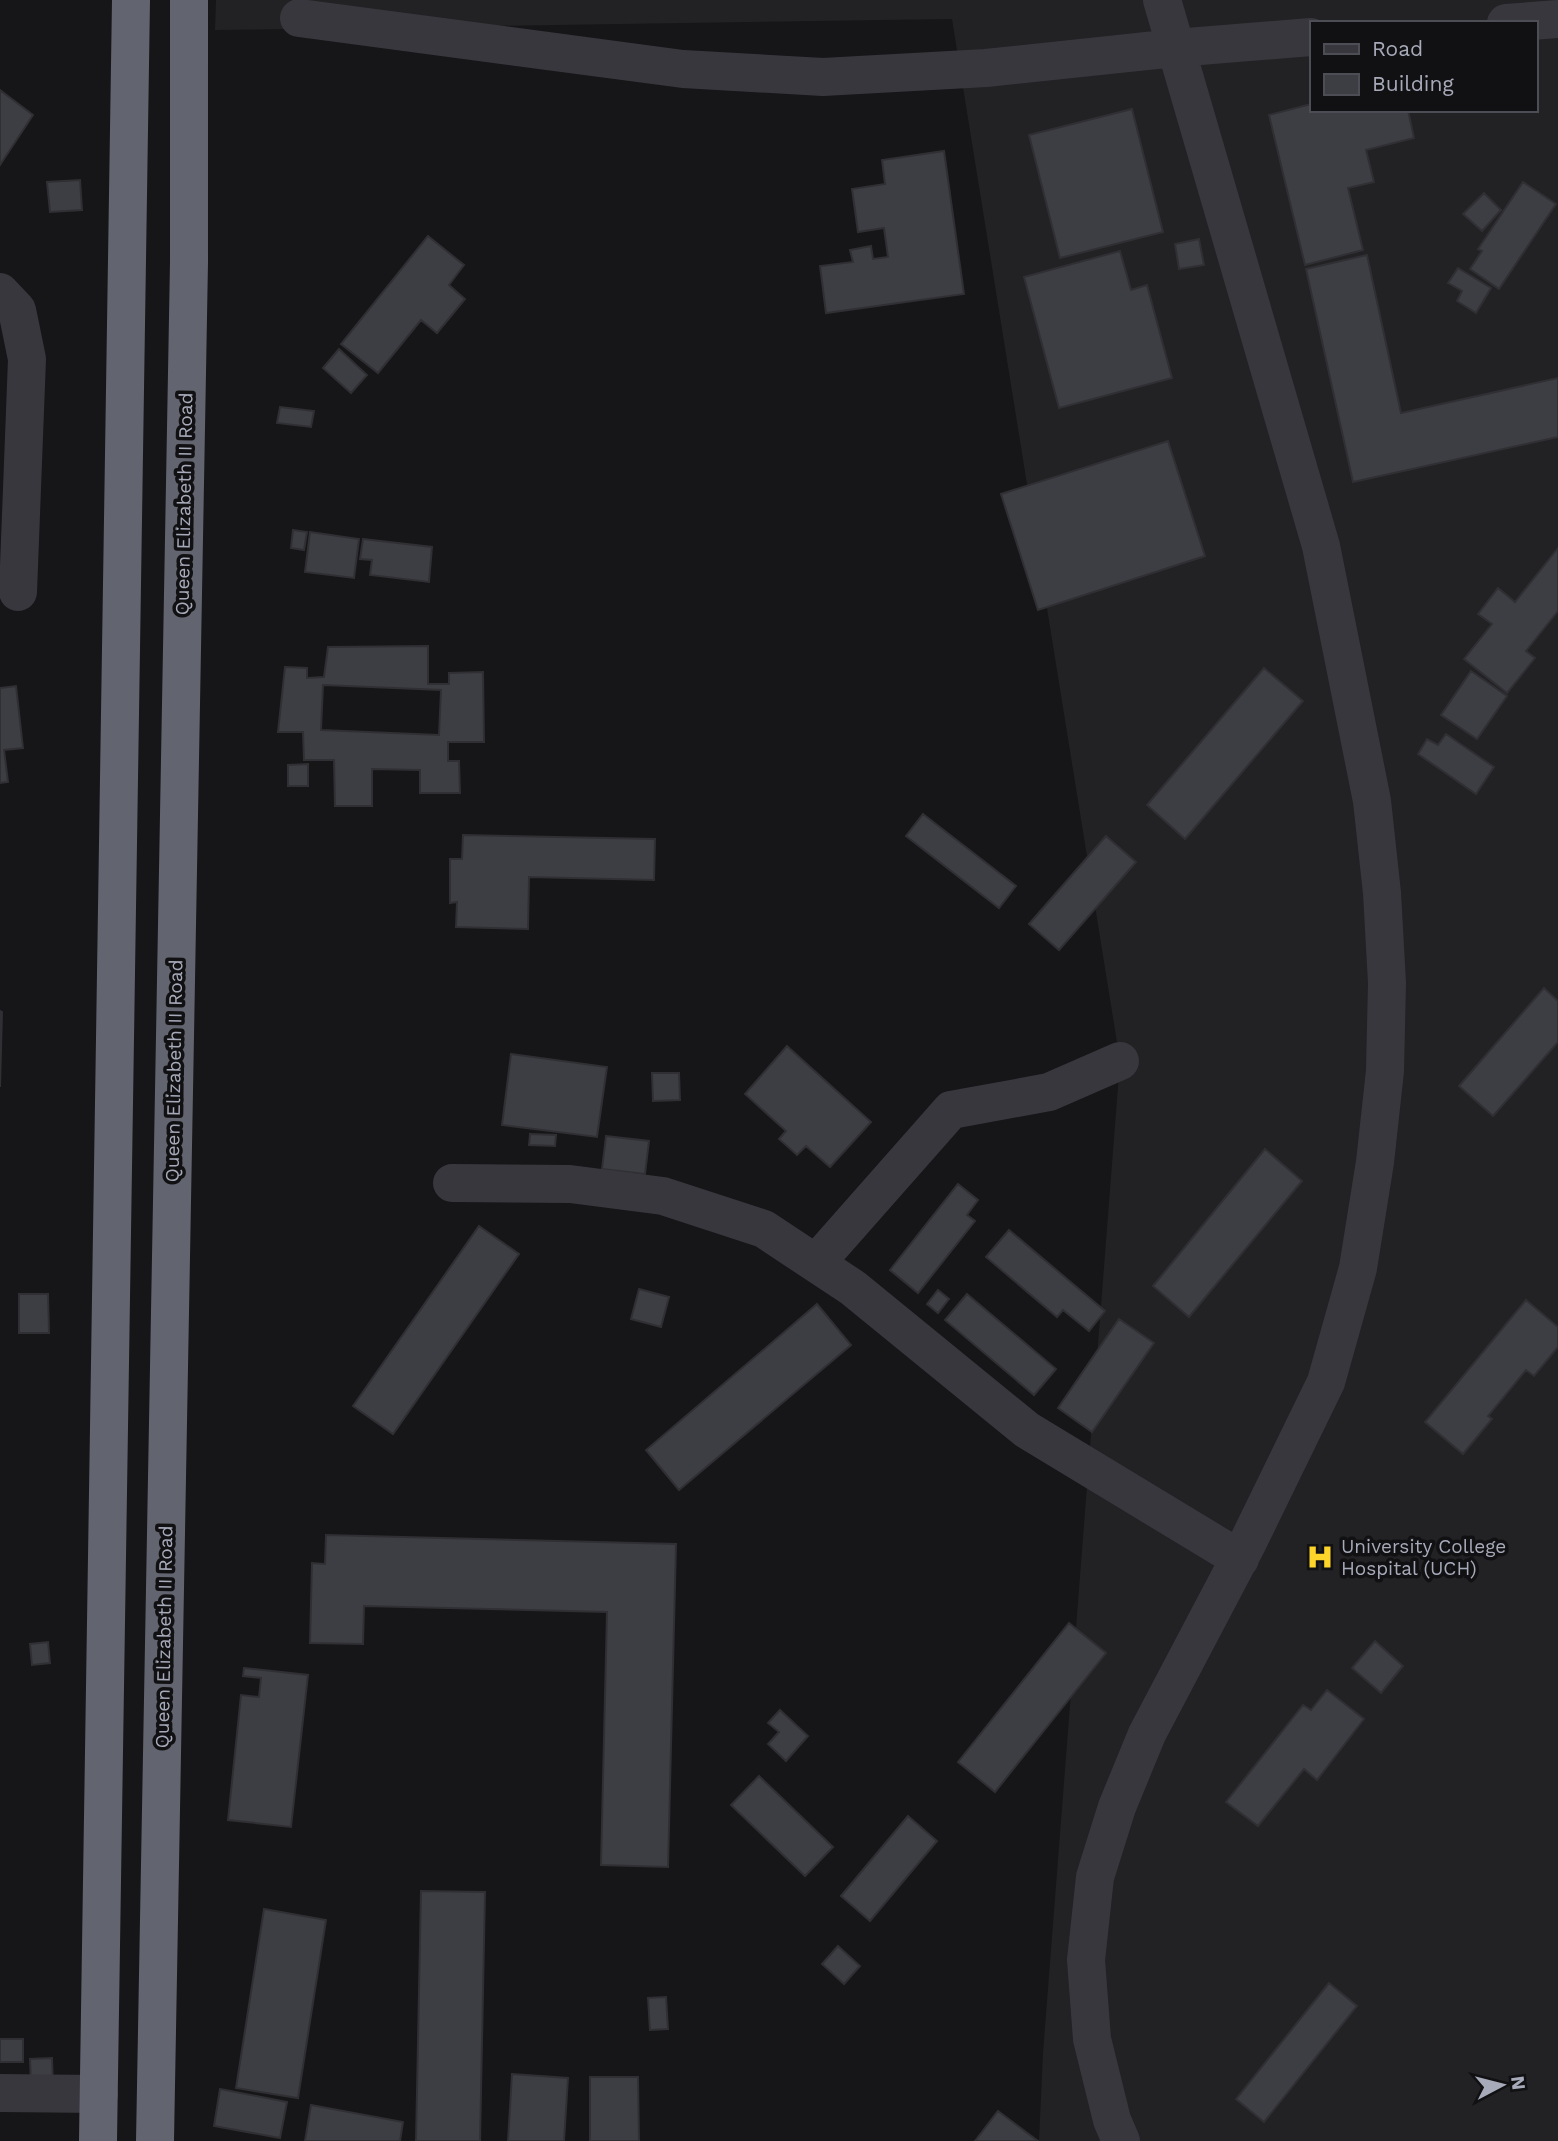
<svg xmlns="http://www.w3.org/2000/svg" width="1558" height="2141" font-family="'Work Sans',sans-serif">
	<style>
		.built { fill: #222225; fill-rule: evenodd }
		.building { fill: #3d3e43; stroke: #303034; stroke-width: 2; fill-rule: evenodd }
		.lines { fill: none; stroke-linecap: round; stroke-linejoin: round }
		.minor { stroke: #37373d; stroke-width: 38 }
		.highway { stroke: #62646f; stroke-width: 38 }
		.labels { text-anchor: middle; dominant-baseline: central; stroke-width: 7; stroke-linejoin: round; paint-order: stroke }
		.street-label { font-size: 19px; fill: #a7aab9; stroke: #111113 }
		.poi-label { font-size: 19px; fill: #a7aab9; stroke: #111113; text-anchor: start }
	</style>
	<rect width="100%" height="100%" fill="#161618"/>
	<path class="built" d="M216,0H1558V2141H1039L1043,2053L1120,1061L952,19L215,30ZM1311,23H1535V110H1311Z"/>
	<path class="building" d="M0,90L33,115L0,165Z
		M1311,104V110H1408L1414,138L1366,150L1374,182L1348,188L1363,250L1305,265L1269,115Z
		M1132,109L1163,232L1060,258L1029,135Z
		M944,151L964,294L826,313L820,266L853,262L850,250L871,246L873,259L888,257L884,228L858,232L852,189L885,184L882,160Z
		M80,180L82,210L50,212L47,182Z
		M1523,182L1556,204L1499,289L1470,269L1482,251L1478,249Z
		M1484,193L1501,210L1482,231L1463,214Z
		M428,236L464,265L449,285L465,299L437,333L421,320L378,373L341,344Z
		M1199,239L1204,265L1179,269L1175,244Z
		M1120,251L1131,290L1147,285L1172,378L1059,408L1024,277Z
		M1367,255L1401,413L1558,378V437L1353,482L1306,269Z
		M1458,268L1491,288L1476,313L1457,301L1462,291L1448,283Z
		M339,349L367,375L351,393L323,368Z
		M280,407L314,411L311,427L277,423Z
		M1168,441L1205,556L1038,610L1001,494Z
		M293,530L307,532L304,550L291,548Z
		M310,532L359,539L354,578L305,572Z
		M363,539L432,547L429,582L370,575L372,560L360,559Z
		M1558,548V611L1526,651L1535,658L1507,693L1464,659L1492,624L1478,614L1498,588L1515,602Z
		M428,646V684H449V673L483,672L484,742H448V761H459L460,793H420V770L372,769V806H335L334,760H304L303,732H278L285,667L307,668V678L324,677L328,647ZM323,685L441,690L439,735L321,730Z
		M1264,668L1303,701L1185,839L1147,805Z
		M1471,671L1507,696L1477,739L1441,715Z
		M16,686L23,748L4,750L8,782L0,783V688Z
		M1446,734L1494,767L1476,794L1418,754L1427,739L1438,745Z
		M308,764V786H288V765Z
		M923,814L1016,886L999,908L906,836Z
		M463,835L655,839L654,880L529,877L528,929L456,927L457,902L450,903V859H462Z
		M1106,836L1136,862L1059,950L1029,924Z
		M1544,988L1558,1001V1042L1493,1116L1459,1086Z
		M0,1011L2,1012L0,1087Z
		M787,1046L871,1122L830,1167L806,1146L797,1155L779,1139L786,1131L745,1094Z
		M511,1054L607,1067L597,1137L502,1125Z
		M652,1073H679L680,1100L653,1101Z
		M530,1134L556,1135L555,1146L529,1145Z
		M606,1136L649,1141L645,1174L602,1169Z
		M1265,1149L1302,1181L1189,1317L1153,1286Z
		M958,1184L978,1200L967,1215L975,1221L918,1293L890,1270Z
		M479,1226L519,1254L393,1434L353,1406Z
		M1009,1230L1105,1311L1089,1331L1063,1310L1057,1317L986,1257Z
		M639,1289L669,1297L661,1327L631,1319Z
		M938,1290L949,1299L938,1313L927,1304Z
		M19,1294H48L49,1333H19Z
		M967,1294L1056,1369L1034,1395L945,1320Z
		M1526,1300L1558,1327V1347L1534,1376L1526,1370L1488,1416L1492,1419L1463,1454L1425,1422Z
		M817,1304L851,1345L679,1490L646,1450Z
		M1119,1319L1154,1343L1092,1432L1058,1408Z
		M326,1535L676,1544L668,1867L601,1865L607,1612L364,1606L363,1644L310,1643L312,1563L325,1564Z
		M1069,1623L1106,1653L995,1792L958,1762Z
		M1375,1641L1403,1666L1381,1693L1352,1668Z
		M48,1642L50,1663L32,1665L30,1644Z
		M244,1668L308,1675L291,1827L228,1820L241,1695L259,1697L261,1678L243,1676Z
		M1327,1690L1364,1719L1317,1780L1304,1769L1258,1826L1226,1802L1303,1705L1311,1710Z
		M780,1710L808,1736L786,1761L768,1744L779,1732L768,1723Z
		M759,1776L833,1847L805,1876L731,1805Z
		M908,1816L937,1841L870,1921L841,1896Z
		M421,1891L485,1892L480,2141H416Z
		M264,1909L326,1920L298,2098L236,2088Z
		M838,1946L860,1966L844,1984L822,1964Z
		M1329,1983L1357,2006L1264,2122L1236,2099Z
		M666,1997L668,2029L650,2030L648,1998Z
		M0,2039H23V2062H0Z
		M52,2058L53,2085H31L30,2059Z
		M512,2074L568,2078L564,2141H508Z
		M590,2077H638L639,2141H590Z
		M220,2089L287,2102L280,2138L214,2126Z
		M311,2105L403,2122L400,2141H305Z
		M998,2111L1038,2141H975Z"/>
	<g class="lines">
		<path class="minor" d="M299,18L683,69L823,77L986,68L1175,48L1311,37
			M1506,23L1558,19
			M0,292L17,310L27,359L18,592
			M452,1183L570,1184L663,1196L764,1229L853,1288L1027,1430L1240,1559
			M816,1263L951,1110L1049,1092L1120,1061
			M0,2093L99,2094
			M1121,2141L1112,2120L1092,2039L1086,1960L1095,1877L1117,1807L1147,1734L1247,1544L1326,1382L1358,1268L1375,1162L1385,1071L1387,983L1382,893L1372,801L1321,546L1162,0"/>
		<path class="highway" d="M98,2141L131,0
			M155,2141L189,262V0"/>
	</g>
	<defs>
		<g id="hospital-bare" transform="scale(2.1)"><path d="M-5-5h3v3.5h4V-5h3V5h-3V1.5h-4V5h-3Z" fill="#fcd42a" stroke="#111113" stroke-width="2.5" paint-order="stroke"/></g>
	</defs>
	<g fill-rule="evenodd">
		<use href="#hospital-bare" x="1320" y="1557"/>
	</g>
	<g class="labels">
		<g class="street-label">
			<text transform="translate(184 504) rotate(-89)">Queen Elizabeth II Road</text>
			<text transform="translate(174 1071) rotate(-89)">Queen Elizabeth II Road</text>
			<text transform="translate(164 1637) rotate(-89)">Queen Elizabeth II Road</text>
		</g>
		<g class="poi-label">
			<text x="1341" y="1546">University College<tspan x="1341" dy="22">Hospital (UCH)</tspan></text>
		</g>
	</g>
	<rect x="1310" y="21" width="228" height="91" fill="#111113" stroke="#4d4e55" stroke-width="2"/>
	<rect x="1324" y="44" width="35" height="10" fill="#37373d" stroke="#4d4e55" stroke-width="2"/>
	<text x="1372" y="56" font-size="21" fill="#a7aab9">Road</text>
	<rect x="1324" y="74" width="35" height="21" fill="#3d3e43" stroke="#4d4e55" stroke-width="2"/>
	<text x="1372" y="91" font-size="21" fill="#a7aab9">Building</text>
	<g transform="translate(1502 2085) rotate(83)" stroke="#111113" stroke-width="5" paint-order="stroke">
	<path d="M0-5L12 26L0 18L-12 26Z" fill="#a7aab9"/>
	<text y="-10" font-size="19" font-weight="bold" text-anchor="middle" fill="#a7aab9">N</text>
	</g>
</svg>
